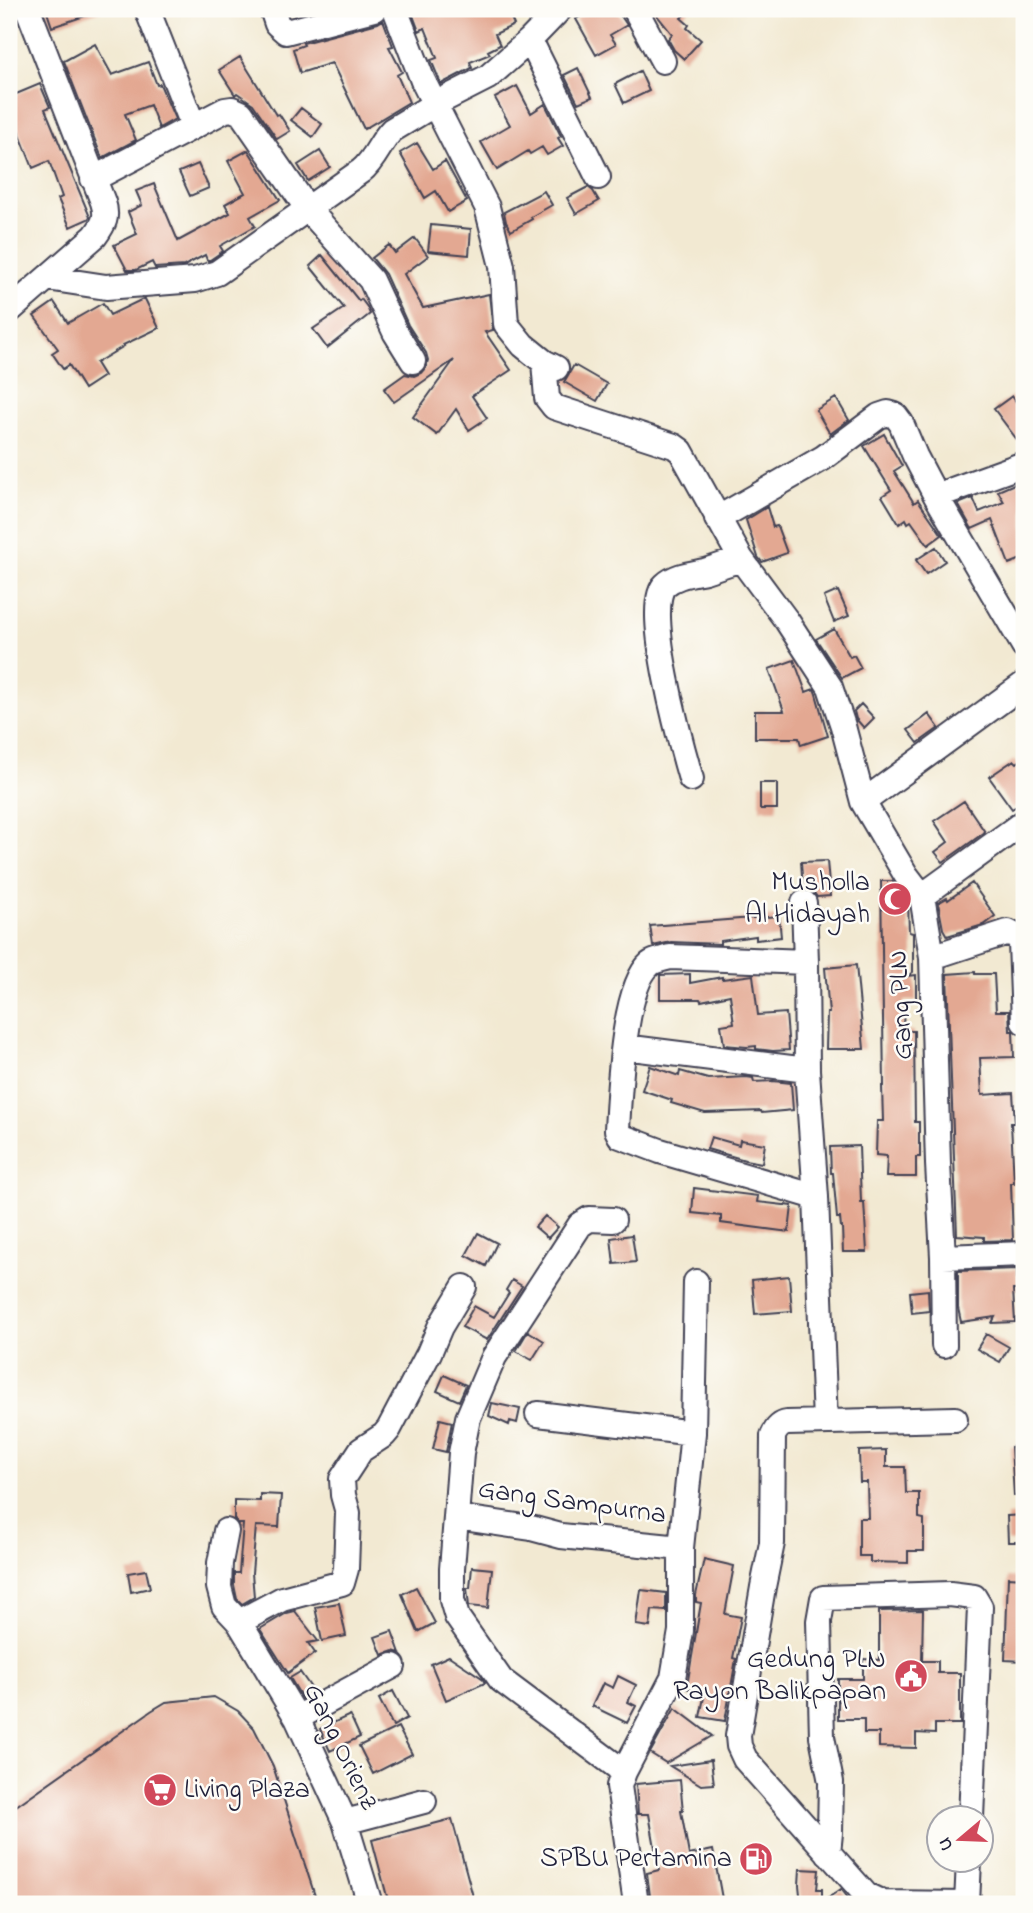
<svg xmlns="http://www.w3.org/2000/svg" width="1033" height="1913" font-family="'Indie Flower',sans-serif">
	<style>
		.building { fill: #e3a892 }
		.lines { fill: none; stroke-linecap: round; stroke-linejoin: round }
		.minor-casing { stroke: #414052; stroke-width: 28 }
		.minor { stroke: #fff; stroke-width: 24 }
		.labels { text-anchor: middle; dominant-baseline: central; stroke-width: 5; stroke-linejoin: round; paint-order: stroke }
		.poi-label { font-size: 28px; fill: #22223b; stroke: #fdfcf7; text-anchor: end }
		.street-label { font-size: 28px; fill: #22223b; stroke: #fdfcf7 }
	</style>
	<rect width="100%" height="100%" fill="#fdfcf7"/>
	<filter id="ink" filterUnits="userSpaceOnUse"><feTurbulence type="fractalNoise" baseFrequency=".0143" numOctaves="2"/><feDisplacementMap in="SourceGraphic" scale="14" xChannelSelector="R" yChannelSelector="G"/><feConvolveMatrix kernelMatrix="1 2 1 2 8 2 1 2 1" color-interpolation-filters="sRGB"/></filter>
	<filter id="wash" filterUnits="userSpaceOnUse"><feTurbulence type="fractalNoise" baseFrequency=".00686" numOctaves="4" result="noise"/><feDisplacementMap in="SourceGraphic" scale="28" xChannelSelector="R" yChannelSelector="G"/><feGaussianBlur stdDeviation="1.57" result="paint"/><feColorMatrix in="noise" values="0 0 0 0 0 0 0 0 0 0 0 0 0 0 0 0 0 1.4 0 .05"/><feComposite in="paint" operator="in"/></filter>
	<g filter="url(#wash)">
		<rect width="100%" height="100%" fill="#f2e9d2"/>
		<g id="blocks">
			<path class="building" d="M46,9H99L100,11L52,27Z
				M414,9H507L514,25L495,34L500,45L488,51L490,54L470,62L472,68L441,84L431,60L437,58L425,28L419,31L411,10Z
				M593,9H616L627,25L610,35L616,44L596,55L576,19Z
				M652,9H690L681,18L689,25L687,28L701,40L684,59L674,50L668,39L672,34Z
				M383,20L393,46L389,47L402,72L397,75L409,102L364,129L332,63L300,73L293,49L304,45L303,43L378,23Z
				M95,44L112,75L148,62L157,85L160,84L175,119L159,128L150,105L125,114L136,140L102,158L64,61Z
				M240,57L276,115L279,114L290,131L277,139L253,104L237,93L235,95L219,70Z
				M578,68L592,97L578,103L564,75Z
				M640,71L649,91L624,103L615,84Z
				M40,84L50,107L45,109L90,217L88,219L70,227L58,199L62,197L49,161L33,168L9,107V97Z
				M517,86L531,113L545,104L561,136L558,138L563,146L547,155L542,147L530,154L528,151L497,170L481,142L510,125L495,98Z
				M301,108L322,124L313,137L291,120Z
				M417,143L433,169L445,161L467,201L448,212L436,191L425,198L400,153Z
				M248,150L280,200L250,217L255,226L220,246L223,251L210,260H207L205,255L184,266L155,268L152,262L136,270H127L114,245L137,234L128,212L142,205L136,191L154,184L178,241L230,213L225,204L245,193L228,161Z
				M320,151L330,167L308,181L298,165Z
				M198,164L209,188L190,196L179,172Z
				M588,187L593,191L599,201L576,214L567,198Z
				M544,191L552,205L531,217L532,219L511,231L506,222L504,212Z
				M431,225L471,229L469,255L428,251Z
				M415,238L428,256L404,274L423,308L489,294L493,330L485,332L511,370L472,396L487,418L469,430L456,409L437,435L413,417L454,360L394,402L384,389L405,374L414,376L421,373L426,367L428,360L426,353L408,325L385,274L372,258L389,245L395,253Z
				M322,255L359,301L361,299L367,307L370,314L327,348L313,329L344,308L310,266Z
				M143,299H145L159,328L123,345L124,346L96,363L104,376L84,389L69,365L63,369L52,353L58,349L34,316L54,302L68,323L103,303L110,315Z
				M574,365L607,384L597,401L564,382Z
				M1012,396L1024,413V449L994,409Z
				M836,398L849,420L830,434L816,410Z
				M884,434L902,466L894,471L914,503L918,500L942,535L928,545L911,521L908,523L906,519L899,524L882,496L891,490L864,446Z
				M1024,480V558L1009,564L992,520L972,529L958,504L973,498L979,512L1004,502L998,491Z
				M767,507L773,527L777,526L787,553L762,562L758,557L746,520Z
				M936,547L945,561L926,574L916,560Z
				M838,591L849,616L834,622L824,597Z
				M834,629L850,657L854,655L861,668L842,678L816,639Z
				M794,660L806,692L814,689L816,694L828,736L801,745L799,738H755V711H784L769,669Z
				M861,704L874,718L864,728L856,719L854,711Z
				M929,714L939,728L918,743L908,730Z
				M1024,758V801L1012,809L989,777L1014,760L1017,763Z
				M760,783H777V809H760Z
				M964,801L985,832L943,862L935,852L948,842L934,821Z
				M827,861L830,896L817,897L812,890L803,888L801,862Z
				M881,881H892L908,902L909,932L913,933V972L907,976L916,975V1001H904L903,1031H914L915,1122H919V1144H920V1157H916V1177H886L887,1156L876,1155L877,1121H883L882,1086H884Z
				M972,883L995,916L983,925L947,936L943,929L938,903L947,898L948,900Z
				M779,916L781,937L756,940V936L720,941V944L671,942L653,946L650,926Z
				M856,965L864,1049H826L827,1013H829L825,968Z
				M975,972V974H994L996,1011H1009L1010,1031H1013L1014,1057L980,1058L982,1095L1013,1093L1015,1123H1011L1014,1183H1011L1013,1240L984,1241V1237L957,1235L947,974Z
				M690,974V983L722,977V979L753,975L758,1015L786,1013L789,1050L773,1051L756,1049V1046L747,1047L724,1045L721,1025L734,1023L730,995L701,1001L700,999H660V975Z
				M650,1066L679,1076L680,1071L708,1079L746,1077L753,1078L754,1082L773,1081L791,1083L793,1110L762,1113L761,1111L705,1113L671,1103L672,1100L642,1090Z
				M711,1137L739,1145L740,1140L765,1144L762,1163L745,1160L707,1149Z
				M859,1146L861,1202H864L867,1252H843L842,1227H841L840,1218H837L833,1173H831L830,1147Z
				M694,1188L758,1196L757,1202L792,1206L789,1232L721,1223V1216L692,1213Z
				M545,1216L558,1227L548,1238L535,1227Z
				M478,1233L497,1243L486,1266L466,1255Z
				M632,1235L636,1262L614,1264L611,1238Z
				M1017,1269L1018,1290H1013L1015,1322L992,1323L995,1317L961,1322L958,1308V1271Z
				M789,1276L792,1311L755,1314L752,1280Z
				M512,1280L522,1286L487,1340L462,1327L474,1306L494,1317L509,1293L506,1290Z
				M928,1290L929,1311L912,1313L910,1292Z
				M528,1331L544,1341L532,1360L516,1351Z
				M986,1334L1009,1347L1000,1362L977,1349Z
				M444,1375L466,1385L459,1401L437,1391Z
				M492,1403L520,1409L517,1423L510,1421L509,1425L489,1416Z
				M440,1419L452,1422L446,1452L433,1449Z
				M1024,1446V1496H1014L1011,1447Z
				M886,1450V1467H905L906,1493H919V1518L924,1519V1551H908V1563L870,1562V1556H859V1518H868L867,1482H860L859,1451Z
				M260,1494L281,1495L279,1527L256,1526L252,1573L254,1597L242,1604L237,1599L234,1585V1573H239L243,1524H238L234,1519V1500L260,1501Z
				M1024,1515V1542H1008L1007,1516Z
				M704,1559L734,1566L725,1614L741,1617L733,1658L736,1659L725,1721L700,1717L705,1692L685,1688L688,1680L701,1603L696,1602V1595Z
				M472,1567L492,1569L488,1608L469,1606L467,1588H470Z
				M146,1570L150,1588L131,1592L128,1573Z
				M1008,1577L1024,1578V1661L1005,1660Z
				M416,1587L435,1623L418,1632L402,1594Z
				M641,1590L666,1593V1611L652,1610L650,1627L636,1625Z
				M339,1603L346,1636L322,1641L315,1607Z
				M923,1610L922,1661H938V1673H960V1724H935V1734L916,1733V1748L879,1747V1733H864V1719H838V1679H863V1659L879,1660V1611Z
				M295,1611L318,1641L308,1643L315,1653L288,1673L260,1629L287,1613Z
				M392,1631L400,1653L393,1651L382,1655L375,1637Z
				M449,1656L482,1678L485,1683L446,1700L431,1664Z
				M300,1672L314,1692L302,1698L290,1678Z
				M618,1676L636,1685L628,1702L636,1706L627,1723L592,1706L603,1683L613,1688Z
				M393,1691L407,1718L393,1726L379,1699Z
				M214,1697L238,1711L254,1728L273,1766L315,1896L308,1904H9V1811L151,1711L166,1702Z
				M675,1708L712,1736L666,1763L650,1753Z
				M350,1715L360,1737L330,1751L320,1729Z
				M398,1727L412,1754L373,1774L359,1746Z
				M711,1760L714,1784L701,1785L670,1766Z
				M680,1780L683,1811H681L689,1855L713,1850L723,1904H651L647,1873L659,1870L649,1814H638L636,1784Z
				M452,1819L475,1904H389L372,1840Z
				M800,1869L819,1870L817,1889H822V1902L841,1889L853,1904H801L799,1885Z"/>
		</g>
	</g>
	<g filter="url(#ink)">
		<use href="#blocks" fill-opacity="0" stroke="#414052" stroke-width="2"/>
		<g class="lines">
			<g class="minor-casing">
				<path id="minor" d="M147,9L193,125
					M272,9L277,24L286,32L374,9
					M395,9L423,81L487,207L502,266L506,324L523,345L544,362L556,368
					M635,9L663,61
					M530,40L598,177
					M93,179L225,110L232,109L241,113L307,208L371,280L395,332L413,361
					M47,278L106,287L195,280L217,273L361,171C375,160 380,142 392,130L435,104L488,77L530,40L560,9
					M9,311L95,236C104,224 108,217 103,202L28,9
					M544,362L547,398L554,407L674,446L681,451L741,559L787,621L830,687L843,726L863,802
					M936,496L1024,464
					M717,519L823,458L879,416L888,413L895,415L901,423L915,456L936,496L1024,646
					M1024,684L863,802L906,875L922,896L932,957L938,1164L943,1257L1024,1254
					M691,779C682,748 642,606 665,585C676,575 691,574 705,571C717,567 729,563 741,559
					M922,896L1024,822
					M804,903L806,962L807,1070L816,1197L825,1422
					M932,957L1008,932L1018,937L1021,943L1024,1022
					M806,962L670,957C664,959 655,960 650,964C623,987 619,1094 617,1130L620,1136L660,1151L816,1197
					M624,1047L807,1070
					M613,1220L589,1219L580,1225L494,1357L468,1418L461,1453L452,1569V1600L457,1617L501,1680L624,1772
					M943,1257L944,1345
					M538,1414L693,1433L681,1548V1631L673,1678L624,1772L619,1786L636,1904
					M955,1419L787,1423C780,1424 776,1429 773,1436L772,1543L763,1587L738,1736L739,1746L745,1759L866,1895L883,1903L967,1904
					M693,1433L696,1282
					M456,1517L531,1528L561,1536L681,1548
					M226,1531L220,1563L219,1587L224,1606L239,1622L297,1718L345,1822L370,1904
					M239,1622L282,1599L342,1583L346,1569L348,1513L343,1495L342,1479L361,1450L384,1435L389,1429L429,1353L440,1327L464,1287
					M297,1718L393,1666
					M345,1822L424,1801
					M828,1853L830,1833L831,1782L822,1737L819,1621L823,1598L950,1594L974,1597L980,1607L971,1818
					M967,1904L969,1860"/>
			</g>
			<use href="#minor" class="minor"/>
		</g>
	</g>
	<defs>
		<g id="mosque-disc" transform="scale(1.75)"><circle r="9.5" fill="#d1495b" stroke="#fdfcf7"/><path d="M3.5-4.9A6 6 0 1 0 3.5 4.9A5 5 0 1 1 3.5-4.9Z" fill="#fff"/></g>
		<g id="civic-disc" transform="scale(1.75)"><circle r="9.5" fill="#d1495b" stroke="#fdfcf7"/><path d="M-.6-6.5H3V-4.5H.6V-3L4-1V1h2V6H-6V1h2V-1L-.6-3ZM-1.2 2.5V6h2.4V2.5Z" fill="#fff"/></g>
		<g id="supermarket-disc" transform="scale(1.75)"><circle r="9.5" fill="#d1495b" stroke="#fdfcf7"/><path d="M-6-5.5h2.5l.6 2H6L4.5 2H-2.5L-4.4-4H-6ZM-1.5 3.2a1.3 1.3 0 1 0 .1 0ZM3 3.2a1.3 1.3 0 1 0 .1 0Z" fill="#fff"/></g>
		<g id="fuel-disc" transform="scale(1.75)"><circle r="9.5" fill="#d1495b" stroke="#fdfcf7"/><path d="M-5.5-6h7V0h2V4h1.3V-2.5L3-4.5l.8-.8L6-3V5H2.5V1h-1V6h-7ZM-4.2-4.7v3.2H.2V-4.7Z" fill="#fff"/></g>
	</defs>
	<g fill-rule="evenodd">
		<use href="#mosque-disc" x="895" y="899"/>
		<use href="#civic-disc" x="911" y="1676"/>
		<use href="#supermarket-disc" x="160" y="1790"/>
		<use href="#fuel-disc" x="756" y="1859"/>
	</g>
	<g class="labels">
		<g class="poi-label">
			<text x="870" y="883">Musholla<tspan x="870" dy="32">Al Hidayah</tspan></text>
			<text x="886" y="1660">Gedung PLN<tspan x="886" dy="32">Rayon Balikpapan</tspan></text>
			<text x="184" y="1790" text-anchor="start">Living Plaza</text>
			<text x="732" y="1859">SPBU Pertamina</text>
		</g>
		<g class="street-label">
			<text transform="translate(902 1005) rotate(-93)">Gang PLN</text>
			<text transform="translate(572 1503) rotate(8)">Gang Sampurna</text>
			<text transform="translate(340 1747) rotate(64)">Gang Orienz</text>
		</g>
	</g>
	<rect width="1033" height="1913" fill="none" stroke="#fdfcf7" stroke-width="35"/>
	<g transform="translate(960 1839) rotate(251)"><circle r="33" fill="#fdfcf7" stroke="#a5a5ac" stroke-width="2"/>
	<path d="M0-5L12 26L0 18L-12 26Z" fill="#d1495b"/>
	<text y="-10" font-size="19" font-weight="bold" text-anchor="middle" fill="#22223b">U</text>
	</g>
</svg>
